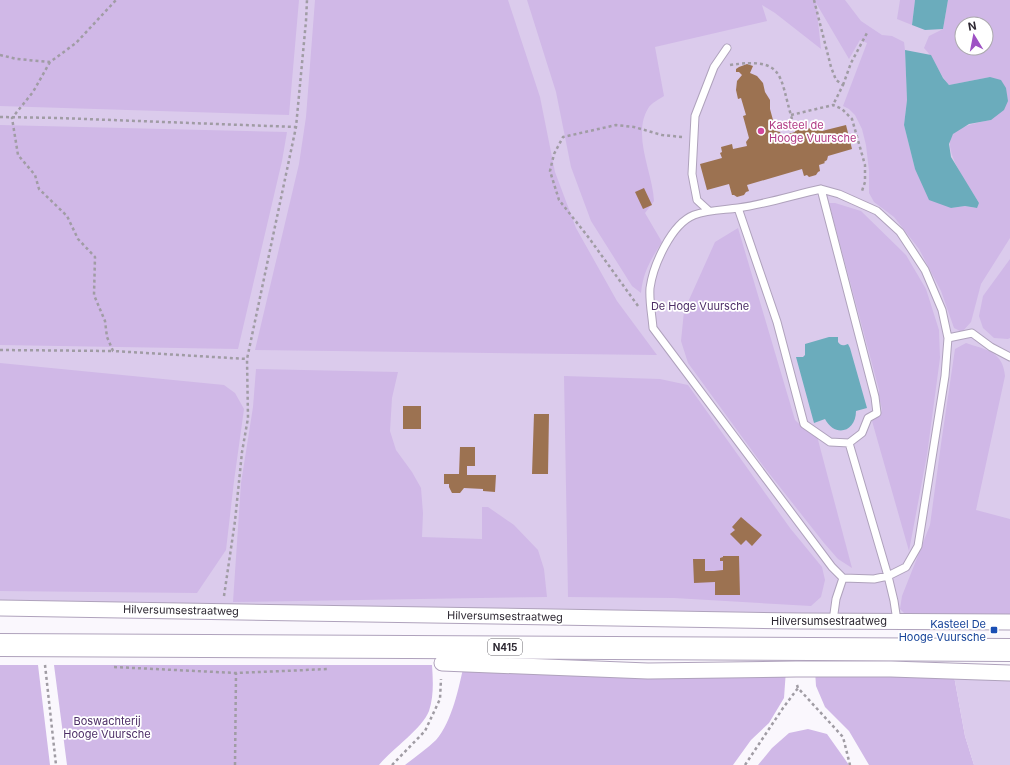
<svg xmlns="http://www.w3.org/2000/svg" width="1010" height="765" font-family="Inter,sans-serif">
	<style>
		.green { fill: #dbcbec; fill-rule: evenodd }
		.forest { fill: #d0b8e7; fill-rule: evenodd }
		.water { fill: #6bacbc }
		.building { fill: #9c7251 }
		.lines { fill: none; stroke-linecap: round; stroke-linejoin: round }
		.service-casing { stroke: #afa2bc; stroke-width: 9 }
		.minor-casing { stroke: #afa2bc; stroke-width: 17 }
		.primary-casing { stroke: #afa2bc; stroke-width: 24 }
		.path { stroke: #a09ca4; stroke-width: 2.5; stroke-dasharray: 3 3; stroke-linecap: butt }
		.service { stroke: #fff; stroke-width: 7 }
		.minor { stroke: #fff; stroke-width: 15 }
		.primary { stroke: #fff; stroke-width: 22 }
		.hotel-dot { fill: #d1479c; stroke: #fff; stroke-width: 1.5 }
		.transit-dot { fill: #1a4fb4; stroke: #fff; stroke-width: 1.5 }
		.labels { text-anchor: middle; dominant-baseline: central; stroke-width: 3.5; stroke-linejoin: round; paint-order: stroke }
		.shield { fill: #fff; stroke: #6b686f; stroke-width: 1 }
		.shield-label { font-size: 10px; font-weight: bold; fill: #2c2731 }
		.hotel-label { font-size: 11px; fill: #b23c85; stroke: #fff; text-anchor: start }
		.park-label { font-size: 11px; fill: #4c2d66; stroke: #fff }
		.street-label { font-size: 11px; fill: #2c2731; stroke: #fff }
		.transit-label { font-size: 11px; fill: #164399; stroke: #fff; text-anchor: end }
	</style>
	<rect width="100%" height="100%" fill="#faf7fd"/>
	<path class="green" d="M0,0H1010V616L0,604ZM962,24H986V48H962Z
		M954,676L1010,678V765H974L965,736Z"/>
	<path class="forest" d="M0,0H299L289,115L0,106Z
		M315,0H508L540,97L555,172L576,228L617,301L657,355L255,350L299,164L306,117Z
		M527,0H845L861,21L882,35L892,36L904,42L905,50L907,100L904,125L915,169L951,208L965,206L976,208L979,203C971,189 940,149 953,134C961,125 980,122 991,120L990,77L949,85C939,74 935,59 924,48L929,36L943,29L948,0H1010V238L981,284L971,322L962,332L954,328L941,291L919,249L894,217L874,202L869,193V171L866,145L862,129L855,115L849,109L843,106L867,43L860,40L849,59L816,3L821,49L775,13L762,5L767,21L655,47L664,96C659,99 652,103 649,107C631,134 653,173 654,201L645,213L662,242C651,259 643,272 641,293L632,286L591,221L571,167L556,92ZM962,24H986V48H962Z
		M900,0H915L912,25L897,19Z
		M0,125L287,132L282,161L238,349L0,345Z
		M829,203H835L861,211L906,255L926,289L939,330L940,358L927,455L909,551L872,421C890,410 877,405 879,390Z
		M738,228L795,420L807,431L817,436L852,568L838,559L824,543L764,467L688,363L681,341L684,311L715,242Z
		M1010,259V338L1008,339L994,338L983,328L979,316L983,296Z
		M966,343C986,350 1003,351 1005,376L976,510L1010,519V615L904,613L900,609L902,596L930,525L941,444L955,349Z
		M0,363L224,385L235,393L244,409L234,481L226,550L197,593L0,591Z
		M256,369L398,372L392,398L390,431L396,450L412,472L421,488L423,513L422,537L482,539V507H488L514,525L538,550L544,569L547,597L233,602L241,483L253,407Z
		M564,376L660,379L688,385L790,528L822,567L825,580L821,597L811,606L674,598L568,597Z
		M464,664L786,670L784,698L769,723L751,740L733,765H405C415,757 427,749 436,740C452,722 459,687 464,664Z
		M0,665H38L50,765H0Z
		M54,665H432C433,680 434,696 429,711C422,729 392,749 379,765H67Z
		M815,670L954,676L965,736L974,765H869L849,731L825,707L816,686Z
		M808,729L827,734L849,765H758L772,748L789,733Z"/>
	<path class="water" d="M915,0H948L943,29L925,30L912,25Z
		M905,50L931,55L943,78L949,85L990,77L1001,80L1006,88L1008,101L1004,110L991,120L969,124L953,134L949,144L951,157L979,203L977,208L965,206L951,208L929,200L915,169L904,125L907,100Z
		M829,337H838V342C841,346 843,346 848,344L850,348L867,408L856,411C856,432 835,438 825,419L814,423L796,357H803L805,355V344Z"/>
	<path class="building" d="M747,64L753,66L750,73L757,76L763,83L765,92L770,100V109L776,131L780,132L782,136L795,132L797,126L801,124L805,126L806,129L815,127L816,129L819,128L822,131L846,125L852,149L828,156L827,160L824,162L825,163L819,165L820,171L818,172L816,175L809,177L807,175L804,176L802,169L747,185L749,191L746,192L744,195L737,197L734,195H732L729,184L707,190L700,164L722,158L720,153L722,152L721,147L732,144L733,149L747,146L746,142L749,138L743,116L746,115L741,98L738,99L736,90L737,81L742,75L739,72H736V69L739,67Z
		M644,188L652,205L643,209L635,192Z
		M403,406H421V429H403Z
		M534,414H549L548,474H532Z
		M460,447H475V466H467V475H496L495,492L483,491V489L464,488L460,493H452L449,487V484H444V474H459Z
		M741,517L762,535L752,546L746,540L741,545L730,534L735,530L732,527Z
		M723,556H739L740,595H715V582L694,583L693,559H705V571H714L723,570V561H720V558L723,557Z"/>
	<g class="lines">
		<g class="service-casing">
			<path id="service" d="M821,189L839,194L877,211L900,232L925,270L942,310L948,338L945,376L918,546L906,567L888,576L874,579L843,578L832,567L653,328C652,315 649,301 650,288C653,266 671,224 694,215C708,210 723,210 738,208C766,204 794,195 821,189Z
				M821,189L875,397L877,413L868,418L862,433L849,443L888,576L894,601L897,621
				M738,208L777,322L804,424L830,442L849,443
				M709,211L697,200L692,174L695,116L714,67L727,48
				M948,338L972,333L991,347L1010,357
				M833,621L836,599L843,578"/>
		</g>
		<g class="minor-casing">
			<path id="minor" d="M0,608L800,621L1010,622
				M442,663L648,671L796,669H891L1010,673"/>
		</g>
		<g class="primary-casing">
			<path id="primary" d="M0,645L1010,650"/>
		</g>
		<path class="path" d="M814,0L831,67L836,80L843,85L833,105
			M0,55L17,59L50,62L76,43L116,0
			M50,62L33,92L12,118L18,155L35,175L39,189L67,216L78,239L95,257L94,295L105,321L107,337L113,351L247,359
			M730,65C785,57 779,75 792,119
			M843,85L851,63L868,31
			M791,115L833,105L842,109L852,119L865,165V182L862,191
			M0,117L59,118L296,127
			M638,306L589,238L559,200L550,171L554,154L563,137L616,125L634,127L662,135L682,137
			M0,350L113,351
			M224,596L235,521L242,452L248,418L247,359L296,127L306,21L307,0
			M45,665L56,765
			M114,667L236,673L329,669
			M797,685L798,688L843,737L850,765
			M235,765L236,673
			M392,765L425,731L440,699L441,679
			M745,765L783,708L798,688"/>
		<use href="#service" class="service"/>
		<use href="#minor" class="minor"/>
		<use href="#primary" class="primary"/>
	</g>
	<circle class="hotel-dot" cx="761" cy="131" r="4"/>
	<rect class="transit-dot" x="990" y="626" width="8" height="8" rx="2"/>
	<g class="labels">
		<rect class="shield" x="488" y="639" width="34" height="16" rx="3"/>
		<g class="shield-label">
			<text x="505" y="647">N415</text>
		</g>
		<g class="hotel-label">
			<text x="769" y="125">Kasteel de<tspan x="769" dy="13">Hooge Vuursche</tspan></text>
		</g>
		<g class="park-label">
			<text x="700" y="306">De Hoge Vuursche</text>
			<text x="107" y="721">Boswachterij<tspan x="107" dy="13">Hooge Vuursche</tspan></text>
		</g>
		<g class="street-label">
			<text transform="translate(181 610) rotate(1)">Hilversumsestraatweg</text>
			<text transform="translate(505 616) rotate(1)">Hilversumsestraatweg</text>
			<text x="829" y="621">Hilversumsestraatweg</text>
		</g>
		<g class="transit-label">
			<text x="986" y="624">Kasteel De<tspan x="986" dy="13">Hooge Vuursche</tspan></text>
		</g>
	</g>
	<g transform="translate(974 36) rotate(350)"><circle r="19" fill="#ffffff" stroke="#aba9ad"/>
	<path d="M0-3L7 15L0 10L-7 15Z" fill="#9e52c4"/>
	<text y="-6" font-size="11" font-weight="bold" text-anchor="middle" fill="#2c2731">N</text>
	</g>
</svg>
